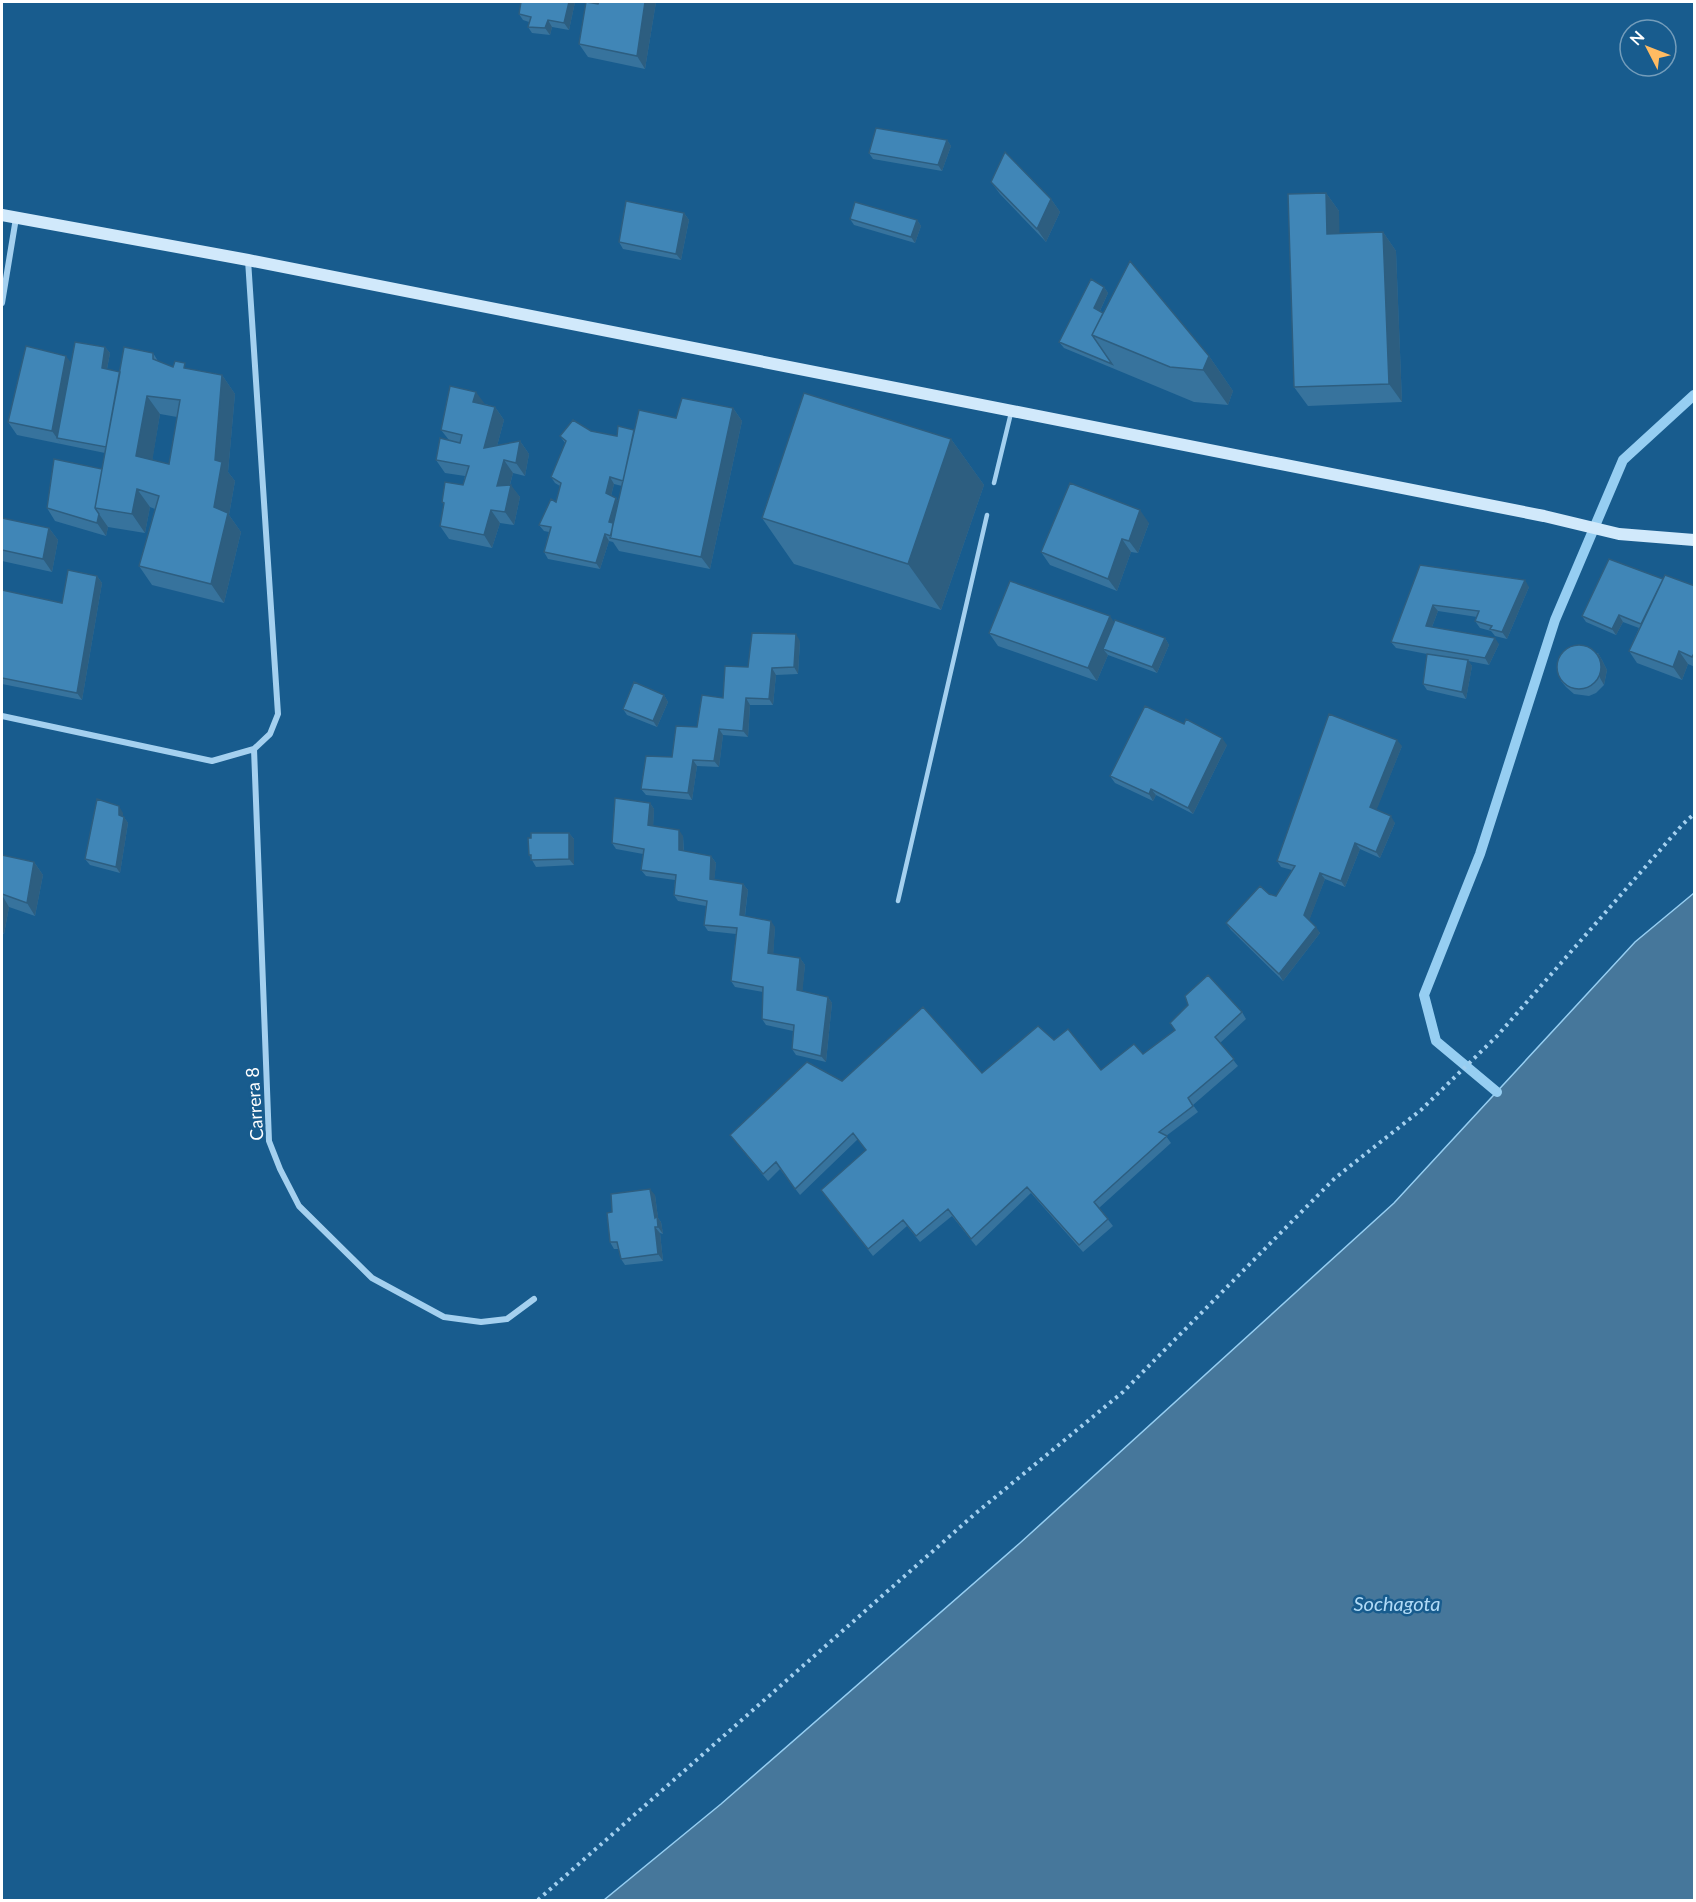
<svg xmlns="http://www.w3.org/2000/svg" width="1696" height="1902" font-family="Lato,sans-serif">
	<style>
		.water { fill: #46779b; stroke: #96cef2; stroke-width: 1.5 }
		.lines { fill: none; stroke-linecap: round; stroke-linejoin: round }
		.stream { stroke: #96cef2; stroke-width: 10 }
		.path { stroke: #a4d0ef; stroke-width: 4; stroke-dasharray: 3 4.5; stroke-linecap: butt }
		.lane { stroke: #a4d0ef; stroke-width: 4.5 }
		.street { stroke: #a4d0ef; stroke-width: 6 }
		.secondary { stroke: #d1e9fb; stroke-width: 12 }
		.wall { fill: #37739d; fill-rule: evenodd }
		.shaded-wall { fill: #2d5e80 }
		.building { fill: #4086b7; stroke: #2d5e80; stroke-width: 1.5; fill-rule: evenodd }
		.labels { text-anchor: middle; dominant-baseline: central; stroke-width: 5; stroke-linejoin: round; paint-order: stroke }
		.street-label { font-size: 18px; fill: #fff; stroke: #185c8e }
		.water-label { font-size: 20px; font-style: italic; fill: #b0daf6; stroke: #185c8e }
	</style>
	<rect width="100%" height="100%" fill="#185c8e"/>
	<path class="water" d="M1694,893V1900H604L721,1804L1020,1543L1394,1203L1635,942Z"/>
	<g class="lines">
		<path class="stream" d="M1497,1092L1436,1041L1424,995L1480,854L1555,620L1623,460L1694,395"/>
		<path class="path" d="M538,1900L976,1513L1123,1392L1335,1178L1421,1110L1497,1036L1683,824L1694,814"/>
		<path class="lane" d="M994,483L1011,413
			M898,901L987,515"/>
		<path class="street" d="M2,303L16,218
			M2,716L212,761L254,749L270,734L278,714L248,260
			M254,749L269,1141L280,1169L299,1206L372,1278L444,1317L481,1322L507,1319L534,1299"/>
		<path class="secondary" d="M2,215L248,260L1544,516L1619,534L1694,540"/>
	</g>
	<path class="wall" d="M521,2H575L569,30L552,27L550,35L532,33L528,27L529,22L523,20L519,14Z
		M599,2H656L645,69L588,57L579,44L598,4Z
		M947,140L951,146L942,171L873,159L869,153Z
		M991,182L1051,199L1060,212L1046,242L1000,194Z
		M1326,193L1339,211V234L1383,232L1396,251L1402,402L1308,406L1294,387Z
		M684,213L689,220L681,260L623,249L619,242Z
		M850,219L917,220L921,226L915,243L854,225Z
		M1104,287L1108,293L1100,311L1209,356L1233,391L1228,405L1194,402L1064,348L1059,342Z
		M105,347L110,353L107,369L120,372L153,353L158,361L173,367L222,375L235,394L228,472L235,481L229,515L241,532L224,603L152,585L139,566L155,509L150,507L145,533L108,527L106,536L55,521L47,508L102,469L105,453L17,435L8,422L71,362ZM160,414L177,417L169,464L152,460Z
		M485,404L495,407L504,420L497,446L520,441L529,454L525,476L513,473L510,485L520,497L514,525L500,523L492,548L449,539L440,526L444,505L442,502L463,485L465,476L445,473L436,460L449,440L441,430Z
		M733,408L742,421L710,569L619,551L613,542L609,541L600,569L548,559L544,552L549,532L544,531L539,525L556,502L560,486L555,483L551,477L565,443L560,436L591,431L617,436L634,430L676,418ZM614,484L622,486L618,501L616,498L611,496Z
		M951,439L984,485L941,610L794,564L762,518Z
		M2,518L49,528L58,540L52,572L2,561Z
		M1149,523L1138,553L1131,552L1117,591L1050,565L1041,552Z
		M1420,565L1529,587L1507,639L1495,636L1491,631L1480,628L1475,621L1477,617L1438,611L1432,627L1499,644L1489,665L1468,661L1472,666L1466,699L1427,690L1423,684L1427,654L1396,648L1391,642Z
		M97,576L102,583L82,700L2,684V590L62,603Z
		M1663,579L1695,586V667L1688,664L1682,680L1637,663L1629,651L1639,628L1623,622L1616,635L1586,622L1582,616Z
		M1114,622L1165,638L1169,645L1157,673L1108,655L1097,681L998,646L989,633Z
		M800,641L798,674L776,675L773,705H750L748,737L723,735L719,767L697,766L692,800L646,795L641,789L672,757L748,667Z
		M1598,653L1602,660L1607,670L1604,685L1596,693L1589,696L1574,694L1566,687L1561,681Z
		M664,695L668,702L657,727L627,715L623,709Z
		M1227,745L1193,814L1156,795L1153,801L1115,783L1110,776Z
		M1402,746L1376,810L1395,823L1380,858L1360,849L1345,887L1325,879L1309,920L1320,933L1283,981L1231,930L1226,923L1269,894L1276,896L1292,870L1281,867L1277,861Z
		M650,803L654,809L653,826L683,836L684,851L711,856L716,863L714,880L743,884L748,890L745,916L775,927L773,954L800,958L805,965L802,991L828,997L832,1003L826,1062L796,1055L792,1049L793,1031L766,1025L762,1019L763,992L735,987L731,981L736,934L708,931L704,925L706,906L678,901L674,895L675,880L646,876L641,870L643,854L616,849L612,843Z
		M123,813V816L128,823L120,873L90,865L85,859Z
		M569,833L574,839V865L536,867L529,855Z
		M2,855L34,862L43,875L35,916L9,907L4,934L2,933Z
		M1242,1012L1246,1019L1220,1043L1238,1066L1193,1105L1198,1112L1166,1136L1171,1143L1099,1208L1113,1226L1083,1252L1031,1193L976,1246L952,1216L920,1242L907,1226L873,1256L821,1190L866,1150L858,1139L800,1195L780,1169L768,1181L730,1135L842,1081L982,1073L1054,1040L1101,1070L1143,1054Z
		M655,1195L658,1218L661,1222L663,1234L660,1233L663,1261L625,1265L621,1259L619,1249H614L610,1242L612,1212Z"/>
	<path class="shaded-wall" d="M569,2H575L569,30L564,23Z
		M645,2H656L645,69L637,56Z
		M548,20L552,27L550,35L545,28Z
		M947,140L951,146L942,171L938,165Z
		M1326,193L1339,211L1340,253L1327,234Z
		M1051,199L1060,212L1046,242L1037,229Z
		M684,213L689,220L681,260L676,254Z
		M917,220L921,226L915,243L911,237Z
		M1383,232L1396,251L1402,402L1389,384Z
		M1104,287L1108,293L1098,315L1094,308Z
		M105,347L110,353L106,374L102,368Z
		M66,356L75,368L57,438L61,444L52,431Z
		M1209,356L1233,391L1228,405L1203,370Z
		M222,375L235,394L228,472L235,481L229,515L241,532L224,603L211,584L215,460Z
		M476,392L485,404L473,402Z
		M147,396L160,414L150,475L136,456Z
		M495,407L504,420L493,461L484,448Z
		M733,408L742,421L710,569L701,557Z
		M951,439L984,485L941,610L908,564Z
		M520,441L529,454L525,476L516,463Z
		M504,460L513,473L506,499L497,486Z
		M610,477L614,484L610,500L606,493Z
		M511,485L520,497L514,525L505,512Z
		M137,489L150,507L145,533L132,514Z
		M616,498L620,504L613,529L609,522Z
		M491,510L500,523L492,548L484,535Z
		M1140,510L1149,523L1138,553L1129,541Z
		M99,514L108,527L106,536L97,523Z
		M49,528L58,540L52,572L43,559Z
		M605,534L609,541L600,569L596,563Z
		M1122,539L1131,552L1117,591L1108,579Z
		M97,576L102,583L82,700L77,693Z
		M1525,580L1529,587L1507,639L1502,632Z
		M1433,605L1438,611L1430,632L1426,626Z
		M1619,615L1623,622L1616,635L1612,629Z
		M1110,616L1119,629L1103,649L1108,655L1097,681L1088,668Z
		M796,634L800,641L798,674L794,667Z
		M1165,638L1169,645L1157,673L1152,667Z
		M1495,638L1499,644L1489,665L1485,658Z
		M1679,651L1688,664L1682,680L1673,667Z
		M1598,653L1602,660L1607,670L1604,685L1600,678Z
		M1468,660L1472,666L1466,699L1462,692Z
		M772,668L776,675L773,705L769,699Z
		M664,695L668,702L657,727L653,721Z
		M746,698L750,705L748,737L743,731Z
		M719,729L723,735L719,767L714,761Z
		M1222,738L1227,745L1193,814L1188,808Z
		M1397,740L1402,746L1375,814L1370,807Z
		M693,760L697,766L692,800L688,793Z
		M1151,789L1156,795L1153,801L1149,794Z
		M650,803L654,809L653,832L648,825Z
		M119,806L123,813V821L119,815Z
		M1391,816L1395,823L1380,858L1376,852Z
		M124,817L128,823L120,873L116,867Z
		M679,830L683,836L684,856L679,850Z
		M569,833L574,839V865L569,859Z
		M1355,843L1360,849L1345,887L1341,881Z
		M711,856L716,863L714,885L710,879Z
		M34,862L43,875L35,916L27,903Z
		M1320,873L1325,879L1309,921L1304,915Z
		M743,884L748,890L744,921L740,915Z
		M2,895L9,907L4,934L2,930Z
		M771,921L775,927L773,959L768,953Z
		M1316,927L1320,933L1283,981L1279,974Z
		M800,958L805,965L802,997L797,990Z
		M828,997L832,1003L826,1062L821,1056Z
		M650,1189L655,1195L658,1218L661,1222L663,1234L658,1227L655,1218Z
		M655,1227L660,1233L663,1261L658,1254Z"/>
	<path class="building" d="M521,2H569L564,23L548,20L545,28L528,27L531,17L519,14Z
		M586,2L598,4L599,2H645L637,56L579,44Z
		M876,128L947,140L938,165L869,153Z
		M1005,152L1051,199L1037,229L991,182Z
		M1326,193L1327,234L1383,232L1389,384L1294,387L1288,194Z
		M626,201L684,213L676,254L619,242Z
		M855,202L917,220L911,237L850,219Z
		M1130,261L1209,356L1203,370L1170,367L1092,335Z
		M1091,279L1104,287L1094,308L1103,313L1092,335L1112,364L1059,342Z
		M75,342L105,347L102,368L120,372L106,447L57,438Z
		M26,346L66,356L52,431L8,422Z
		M124,347L153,353V359L173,367L175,361L185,363L184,368L222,375L215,460L222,462L214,507L228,513L211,584L139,566L159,496L137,489L132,514L95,508ZM147,396L180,400L169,464L136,456Z
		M450,386L476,392L473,402L495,407L484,448L520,441L516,463L504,460L497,486L511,485L505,512L491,510L484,535L440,526L444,503L442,502L445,482L463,485L469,466L436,460L440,438L460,443L462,435L441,430Z
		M804,393L951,439L908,564L762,518Z
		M682,398L733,408L701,557L610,538L639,410L676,418Z
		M573,420L591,431L617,436L618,426L634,430L623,481L610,477L606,493L616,498L609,522L613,523L611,536L605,534L596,563L544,552L551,527L539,525L551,499L556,502L561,483L551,477L566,441L560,436Z
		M54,459L102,469L95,508L99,514L97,523L47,508Z
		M1070,483L1140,510L1129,541L1122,539L1108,579L1041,552Z
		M2,518L49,528L43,559L2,550Z
		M1609,559L1663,579L1641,624L1619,615L1612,629L1582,616Z
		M1420,565L1525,580L1502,632L1490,629L1492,626L1475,621L1479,611L1433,605L1426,626L1495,638L1485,658L1391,642Z
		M68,570L97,576L77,693L2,678V590L62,603Z
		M1665,575L1695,586V652L1692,657L1679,651L1673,667L1629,651Z
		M1010,581L1110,616L1088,668L989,633Z
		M1115,620L1165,638L1152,667L1103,649Z
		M752,633L796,634L794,667L772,668L769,699L746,698L743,731L719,729L714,761L693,760L688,793L641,789L646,756L672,757L676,726L697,727L702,695L723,698L725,666L748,667Z
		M1557 667a22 22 0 1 1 44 0a22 22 0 1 1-44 0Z
		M1427,654L1468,660L1462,692L1423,684Z
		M634,682L664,695L653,721L623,709Z
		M1145,706L1184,724L1186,719L1222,738L1188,808L1151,789L1149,794L1110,776Z
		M1329,714L1397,740L1370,807L1391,816L1376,852L1355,843L1341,881L1320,873L1304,915L1316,927L1279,974L1226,923L1260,886L1269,894L1276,896L1295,866L1277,861Z
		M615,798L650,803L648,825L679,830V850L711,856L710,879L743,884L740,915L771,921L768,953L800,958L797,990L828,997L821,1056L792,1049L794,1025L762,1019L763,987L731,981L737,928L704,925L707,901L674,895L676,875L641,870L644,849L612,843Z
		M97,799L119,806V815L124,817L116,867L85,859Z
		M531,833H569V859L531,860V855H529L528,838H531Z
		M2,855L34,862L27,903L2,894Z
		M1208,975L1242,1012L1215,1037L1234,1059L1188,1098L1193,1106L1159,1132L1167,1136L1094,1202L1108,1219L1079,1245L1027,1187L971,1239L948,1209L916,1236L903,1220L868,1249L821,1190L866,1150L853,1133L795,1189L776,1162L763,1174L730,1135L807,1062L842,1081L923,1007L982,1073L1038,1026L1054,1040L1068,1029L1101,1070L1134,1044L1143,1054L1175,1030L1170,1023L1188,1005L1185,996Z
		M650,1189L655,1218L657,1216L658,1227H655L658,1254L621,1259L617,1242H610L607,1213L612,1212L611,1194Z"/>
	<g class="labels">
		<g class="street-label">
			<text transform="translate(254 1104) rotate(-94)">Carrera 8</text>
		</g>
		<g class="water-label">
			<text x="1397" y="1603">Sochagota</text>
		</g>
	</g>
	<rect width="1696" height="1902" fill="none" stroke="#ffffff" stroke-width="6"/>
	<g transform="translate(1648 48) rotate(312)"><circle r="28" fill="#185c8e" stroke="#749dbb" stroke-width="1.5"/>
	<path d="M0-4.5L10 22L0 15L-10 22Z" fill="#ffbb62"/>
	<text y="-9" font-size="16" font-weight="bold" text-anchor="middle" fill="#ffffff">N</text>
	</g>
</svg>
